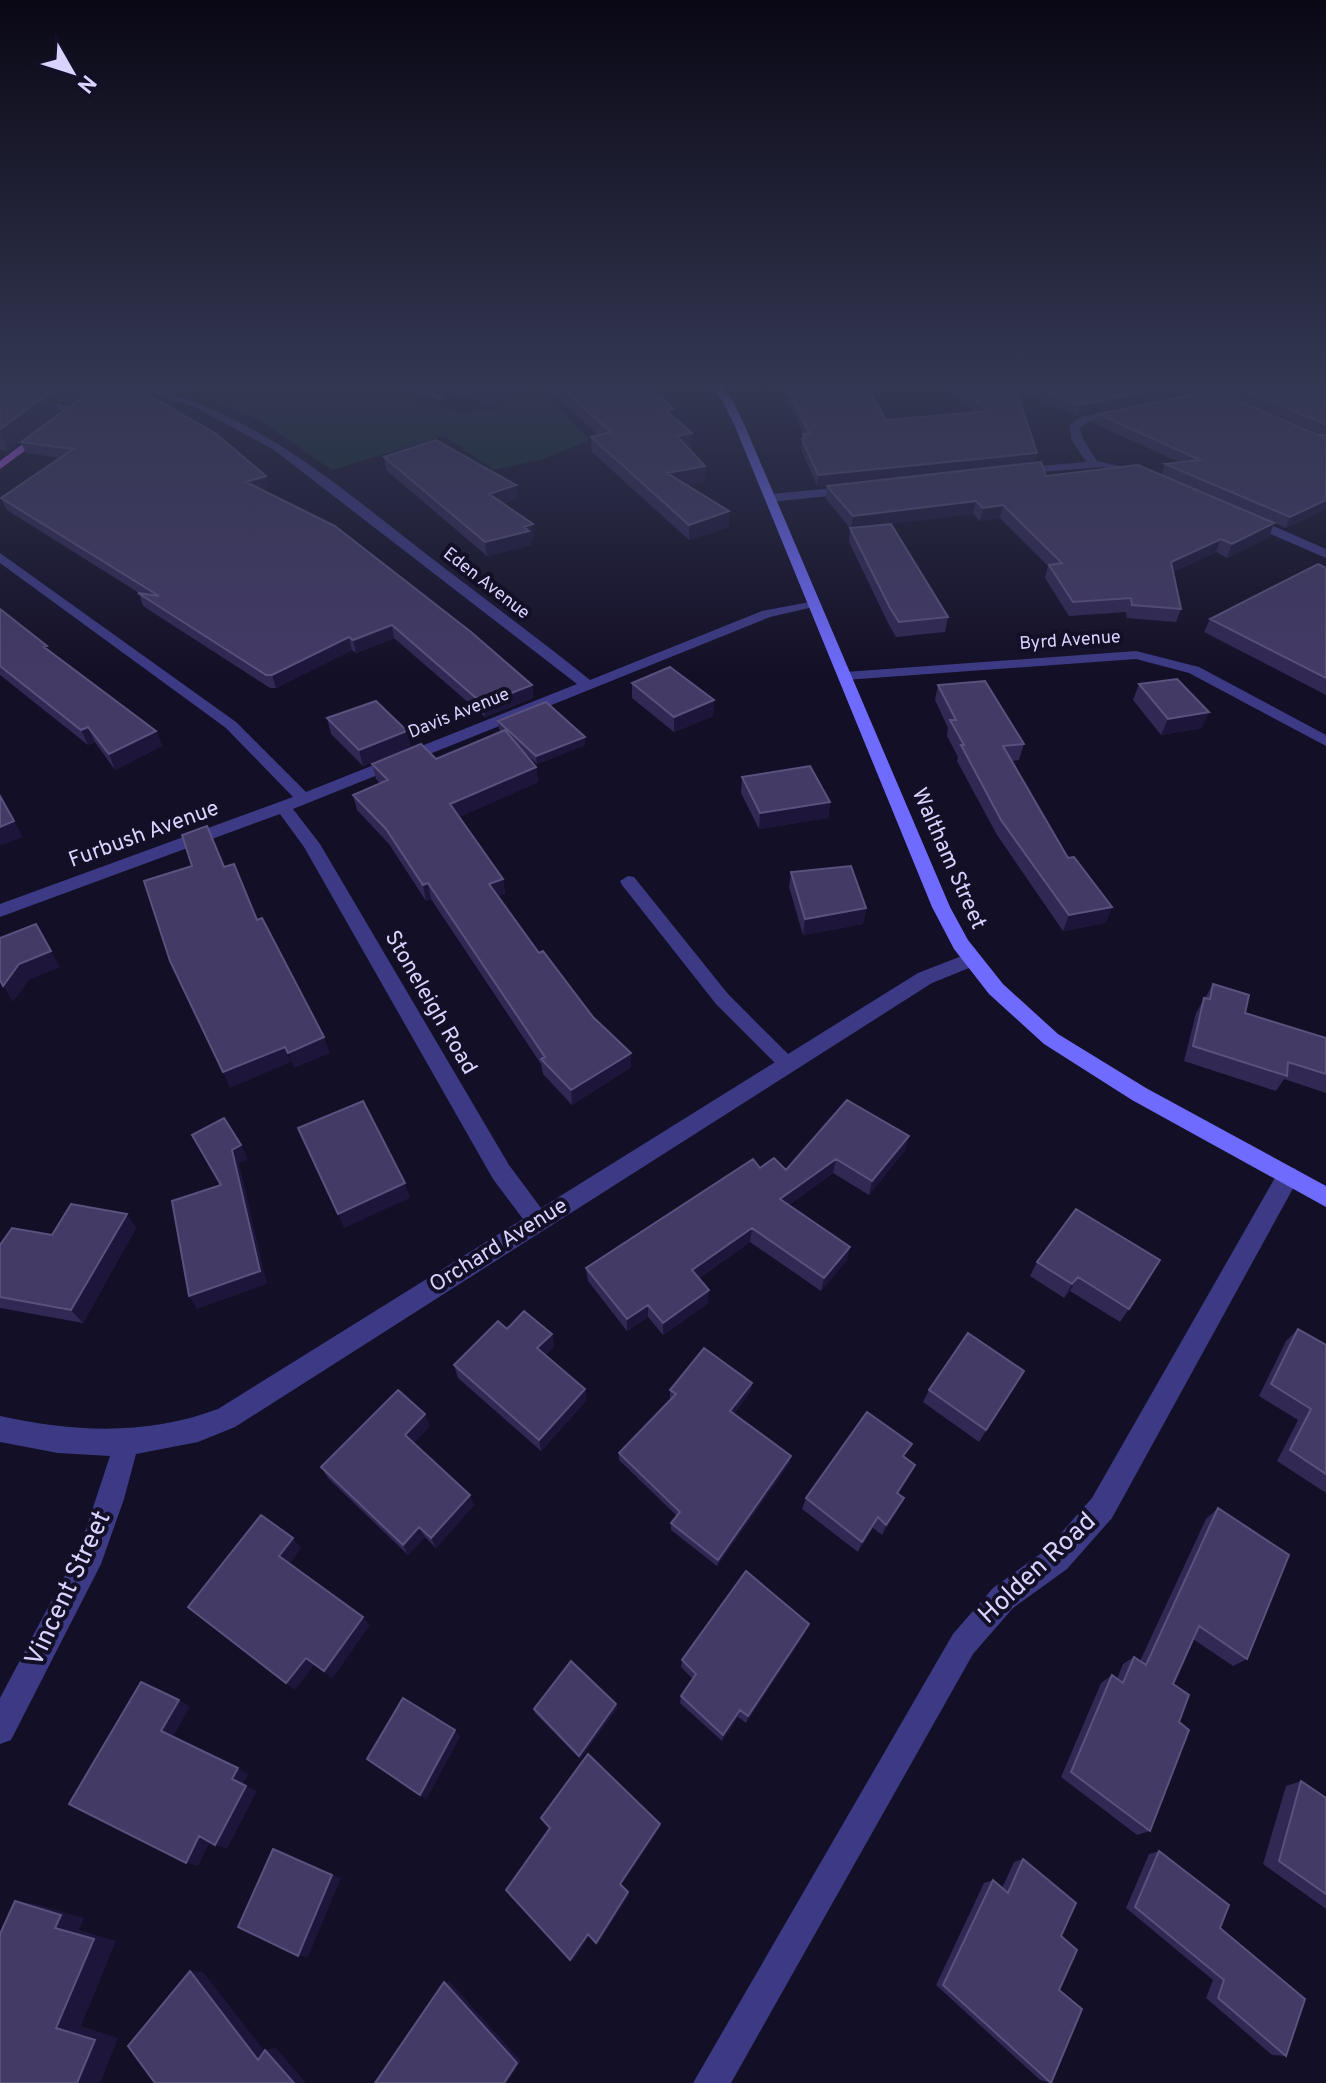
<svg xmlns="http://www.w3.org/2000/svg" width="1326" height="2083" font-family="Overpass,sans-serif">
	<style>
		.green { fill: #12302f }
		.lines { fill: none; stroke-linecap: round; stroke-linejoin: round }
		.lane { fill: #3d3a85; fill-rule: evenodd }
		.street { fill: #3d3a85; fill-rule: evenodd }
		.secondary { fill: #6f6bff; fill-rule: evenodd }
		.primary { fill: #c25bff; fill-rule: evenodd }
		.wall { fill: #312854 }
		.shaded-wall { fill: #1d163a }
		.building { fill: #433a66; stroke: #5a527e; stroke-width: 2 }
		.labels { text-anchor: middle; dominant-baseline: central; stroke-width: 8; stroke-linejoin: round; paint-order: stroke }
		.far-street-label { font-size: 18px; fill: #d9d4ff; stroke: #130f26 }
		.street-label { font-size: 22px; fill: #d9d4ff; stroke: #130f26 }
		.near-street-label { font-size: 26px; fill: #d9d4ff; stroke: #130f26 }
	</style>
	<rect width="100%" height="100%" fill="#130f26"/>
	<path class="green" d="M222,383H405L404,395L456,412L496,410L495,404L534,386L540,388L590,440L543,459L494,470L444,436L332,470L259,420L201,396Z"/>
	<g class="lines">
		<path class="lane" d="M181,383H193L169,396L161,394Z
			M414,383H424L422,388L445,397L440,400L414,391Z
			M628,876L634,877L728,994L793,1059L796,1064L793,1069H781L716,1004L622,885L620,881Z"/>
		<path class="street" d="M10,383H22L51,402L81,410L76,413L44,406Z
			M125,383C244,403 332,481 425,553C479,595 536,636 590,680L762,611L815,601L822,605L770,617L293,809L320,844L509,1165L541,1208L918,973L972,952L981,959L979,964L932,983L235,1427L198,1442L136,1454L124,1499L101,1564L11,1740L0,1744V1698L80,1547L110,1456L58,1453L0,1442V1416C74,1432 146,1436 218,1409L523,1219L493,1179L304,847L280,814L0,917V904L293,797L226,728L0,563V553L236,722L306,792L577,684L274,450L195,407L154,394L106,384Z
			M1251,383H1272L1194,401L1189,398Z
			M1124,408L1129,411L1128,413L1088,422L1080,428L1083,439L1097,461L1151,473V477L1102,467L1017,474L1011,471L1017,468L1086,462L1071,439L1070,425L1081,417Z
			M854,486L858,487V493L771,502L765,498L771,494Z
			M1245,517H1253L1326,549V558L1245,523Z
			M1136,651L1199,667L1326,735V746L1189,673L1136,659L845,680L838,676L845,672Z
			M1288,1167L1296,1169L1299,1176L1296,1183L1112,1518L1067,1569L1013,1608L973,1654L731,2083H693L953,1634L993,1588L1047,1549L1092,1498L1280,1169Z"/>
		<path class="secondary" d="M708,383H719L733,401L744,424L950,907L968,940L1003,984L1058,1034L1146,1088L1326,1186V1207L1132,1100L1044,1044L989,994L954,949L932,907L734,424L723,402Z"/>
		<path class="primary" d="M40,431L49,433L0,469V461Z"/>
	</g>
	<path class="wall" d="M0,383H93L94,387L71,404L55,400L60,413L8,451L0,450Z
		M433,383H540L492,405L433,386Z
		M541,383H644L674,409V418L692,448L688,449L705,466V482L686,485L729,511V527L689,540L592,452L591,437L598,435Z
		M779,383H865L886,420L976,412L937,383H1234L1076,415L1016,388L1037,453L1035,462L1046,476L1161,475L1165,464L1179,462L1095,424L1098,414L1322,435L1232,396L1236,386L1326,383V508L1286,528L1274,523L1269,537L1227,558L1216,552L1173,572L1181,609L1176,622L1127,618L1126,612L1069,616L1045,578L1048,566L1000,518L980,521L973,514L886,524L948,617L945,632L896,637L888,623L849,542L850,528L826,499L827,486L930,474L817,486L801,449L802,439L804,434Z
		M21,442L266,476L269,488L263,490L532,685L533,698L485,717L394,638L356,653L352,650L276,688H270L143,606L139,593L7,510L1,498L60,458L26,453Z
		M384,457L516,485L517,498L502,504L533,524L534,538L530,539L531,545L487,556L386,470Z
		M1326,568V695L1204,632L1210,619Z
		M0,609L49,651L156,731L162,746L115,770L95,742L88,745L0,675Z
		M632,683L714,700L713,716L674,732L632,698Z
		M1139,684L1202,728L1161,735L1133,700Z
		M938,685L1024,744L1019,760L1012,761L1068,858L1112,907L1105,923L1063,931L997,835L957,761L958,757L947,736L948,728L935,700Z
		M327,718L411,747L363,766L331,734Z
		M498,721L585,737V745L537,764L525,753L536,767L538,782L459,817L503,879L505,894L498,896L539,953L631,1067L572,1105L543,1074L541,1064L431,899L426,901L389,844L357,810L353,795L380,784L376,779L372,764L436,759L501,732L499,729Z
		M742,777L830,802L828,818L759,829L741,793Z
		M791,872L866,908L863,924L803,935L789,887Z
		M1213,984L1245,1013L1326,1038V1093L1284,1079L1276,1091L1184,1061L1196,1013Z
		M847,1100L905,1150L869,1195L833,1173L789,1205L847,1260L821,1291L750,1242L699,1278L708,1303L663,1335L648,1317L627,1331L588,1281L586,1268L760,1168L786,1170Z
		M1076,1209L1129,1309L1120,1322L1070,1291L1064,1298L1030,1276L1037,1262Z
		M136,1228L83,1323L0,1308V1245L52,1235Z
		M507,1329L552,1334L554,1347L545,1355L585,1389L586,1401L541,1451L458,1378L454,1365Z
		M1298,1329L1326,1345V1493L1277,1461L1298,1420L1259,1396L1286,1341Z
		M1024,1371L979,1442L923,1402L929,1390Z
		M670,1390L751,1391L734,1413L791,1456L789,1464L717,1566L671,1530V1523L677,1516L619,1460V1453L672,1399L670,1398Z
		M430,1426L413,1443L474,1505L436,1548L425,1537L408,1555L328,1478L321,1467Z
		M905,1457L910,1476L898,1494V1509L882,1535L873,1528L858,1552L802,1509L806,1498Z
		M1218,1508L1247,1659L1233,1666L1193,1639L1173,1684L1179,1722L1150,1831L1137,1835L1061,1777L1101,1683L1112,1675L1117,1679L1123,1664L1134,1657L1140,1661L1206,1519Z
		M809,1624L806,1632L746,1723L738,1717L722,1741L680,1703L681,1696L693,1679L681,1667L682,1660Z
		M616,1704L617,1708L580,1759L535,1713L534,1709Z
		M1301,1781L1326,1798V1909L1263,1864L1286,1786Z
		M1159,1851L1220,1928L1286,2056L1272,2055L1206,1998L1213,1980L1126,1908L1149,1854Z
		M1023,1859L1061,1936L1059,1990L1051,2083L1040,2080L936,1985L984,1883L993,1880L1002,1888L1014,1862Z"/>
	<path class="shaded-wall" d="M63,383H93L94,387L71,404Z
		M508,383H540L492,405L491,391Z
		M1188,383H1234L1076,415L1079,405Z
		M52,391L60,413L8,451L0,429Z
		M674,409V423L665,410Z
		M692,433V448L677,451V436Z
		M1037,453L1035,463L817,486L818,475Z
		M705,466V482L667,488V473Z
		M266,476L269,488L249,494L246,482Z
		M516,485L517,498L490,508L489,494Z
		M1326,500V508L1286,528L1290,517Z
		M976,501L973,514L851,529L853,516Z
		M1003,505L1000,518L980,521L983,508Z
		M729,511V527L689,540V525Z
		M1274,523L1269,537L1227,558L1232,544Z
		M533,524L534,538L530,539L531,545L487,556L485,542Z
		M1221,539L1216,552L1166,575L1171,562Z
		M392,625L394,638L356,653L353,640Z
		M349,637L352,650L276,688L272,675Z
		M532,685L533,698L485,717L483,704Z
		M714,700L713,716L674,732V717Z
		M1209,712L1202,728L1161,735L1168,719Z
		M88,727L95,742L88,745L81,730Z
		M156,731L162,746L115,770L109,754Z
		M407,731L411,747L363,766L359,750Z
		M585,737V745L537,764L536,756Z
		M536,767L538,782L453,820L450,804Z
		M830,802L828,818L759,829L760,813Z
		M14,821L23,837L0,846V827Z
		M503,879L505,894L491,899L489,884Z
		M428,883L431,899L426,901L423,885Z
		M1112,907L1105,923L1063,931L1069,915Z
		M866,908L863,924L803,935L805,919Z
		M36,924L60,967L29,980L13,1002L3,986Z
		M324,1037L330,1053L294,1068L288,1053Z
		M285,1047L291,1062L230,1088L223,1072Z
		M631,1053V1067L572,1105L571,1090Z
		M909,1136L905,1150L869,1195L872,1181Z
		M241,1145L248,1159L239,1163L267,1284L197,1309L189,1296L232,1150Z
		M836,1159L833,1173L778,1213L780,1199Z
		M405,1183L410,1198L344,1228L338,1214Z
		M127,1214L136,1228L83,1323L71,1310Z
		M752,1228L750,1242L691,1283L692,1270Z
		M850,1247L847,1260L821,1291L824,1278Z
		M1078,1277L1070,1291L1064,1298L1072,1284Z
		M709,1290L708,1303L663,1335V1323Z
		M648,1305V1317L627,1331V1319Z
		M552,1334L554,1347L539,1361L537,1348Z
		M752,1383L751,1391L729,1419L730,1411Z
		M585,1389L586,1401L541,1451L539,1440Z
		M425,1414L430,1426L410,1447L405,1435Z
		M791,1456L789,1464L717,1566L718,1560Z
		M915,1465L910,1476L892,1503L897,1493Z
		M470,1495L474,1505L436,1548L431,1538Z
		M904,1498L898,1509L882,1535L886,1525Z
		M878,1517L873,1528L858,1552L862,1542Z
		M419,1527L425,1537L408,1555L403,1545Z
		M293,1538L301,1548L288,1566L279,1556Z
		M363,1617L370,1625L332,1679L324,1671Z
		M809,1624L806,1632L746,1723L748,1716Z
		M306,1658L314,1665L295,1690L286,1683Z
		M179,1700L190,1707L173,1737L161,1731Z
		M616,1704L617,1708L580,1759L579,1756Z
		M740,1710L738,1717L722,1741L723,1735Z
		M455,1730L460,1737L426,1800L420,1795Z
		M238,1768L248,1774L243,1784L232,1779Z
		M246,1786L257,1791L227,1849L215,1845Z
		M660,1824V1828L621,1886L620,1884Z
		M199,1836L211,1840L198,1866L186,1863Z
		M273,1849L341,1878L308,1957L298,1956Z
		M628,1892L629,1895L598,1944L596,1943Z
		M15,1901L40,1905L84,1918L79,1930L116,1941L81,2026L118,2038L100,2083H77L56,2028Z
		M588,1934L590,1935L573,1961L570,1960Z
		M190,1971L203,1972L270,2058L258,2060Z
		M444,1982H450L521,2061L507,2083H504Z
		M276,2048L306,2083H294L265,2050Z"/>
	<path class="building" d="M0,383H28L35,388L52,391L0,429Z
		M102,383H113L148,395L215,433L266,476L246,482L335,526L471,632L532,685L483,704L392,625L353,640L349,637L272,675H266L138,593L159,596L1,498L73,449L21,442Z
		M467,383H508L491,391Z
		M556,383H644L674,409L665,410L692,433L677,436L705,466L667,473L729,511L689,525L591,437L611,432Z
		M785,383H865L886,420L990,411L953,383H1014L1037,453L818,475L802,439L805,438L803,434H810Z
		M1030,383H1188L1079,405Z
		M1246,383H1326V425L1236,386Z
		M1214,390L1318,435H1326V500L1290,517L1165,464L1200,460L1098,414Z
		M436,440L516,485L489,494L533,524L524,527L529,531L485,542L384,457Z
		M1041,462L1046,476L1138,465L1274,523L1232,544L1221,539L1171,562L1181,609L1132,605L1131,598L1073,602L1049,565L1062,563L1003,505L983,508L976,501L853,516L827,486Z
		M891,524L948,617L899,622L890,608L850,528Z
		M1318,564L1326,568V678L1210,619Z
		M0,609L47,646L44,647L156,731L109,754L88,727L81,730L0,666Z
		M670,667L714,700L674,717L632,683Z
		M1177,679L1209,712L1168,719L1139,684Z
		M985,681L1024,744L1003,746L1068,858L1074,857L1112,907L1069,915L1001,820L961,745H964L950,720H956L938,685Z
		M376,701L407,731L359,750L327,718Z
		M546,702L585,737L536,756L498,721Z
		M505,730L536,767L450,804L503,879L489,884L539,953L543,951L593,1017L631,1053L571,1090L541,1059L545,1057L428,883L423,885L386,829L353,795L388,780L372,764L421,744L436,759Z
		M810,766L830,802L760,813L742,777Z
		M0,796L14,821L0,827Z
		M207,826L224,867L234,864L257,920L262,918L324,1037L288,1053L285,1047L223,1072L170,961L144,881L192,866L182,835Z
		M851,866L866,908L805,919L791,872Z
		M36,924L51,951L19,964L3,986L0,980V938Z
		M1213,984L1249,995L1245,1013L1326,1038V1074L1288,1062L1287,1076L1193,1046L1204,998L1210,999Z
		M847,1100L909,1136L872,1181L836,1159L780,1199L850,1247L824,1278L752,1228L692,1270L709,1290L663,1323L648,1305L627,1319L586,1268L753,1159L760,1168L774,1158L786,1170Z
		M363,1101L405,1183L338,1214L298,1128Z
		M224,1118L241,1145L232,1150L260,1271L189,1296L172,1201L221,1185L192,1135Z
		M71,1204L127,1214L71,1310L0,1297V1245L12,1228L52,1235Z
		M1076,1209L1160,1260L1129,1309L1078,1277L1072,1284L1037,1262Z
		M524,1311L552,1334L537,1348L585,1389L539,1440L454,1365L498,1321L507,1329Z
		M1298,1329L1326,1345V1474L1290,1450L1311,1409L1271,1384Z
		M968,1333L1024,1371L986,1430L929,1390Z
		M704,1348L752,1383L730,1411L791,1456L718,1560L671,1523L680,1512L619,1453L676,1394L670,1390Z
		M398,1390L425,1414L405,1435L470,1495L431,1538L419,1527L403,1545L321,1467Z
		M867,1412L912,1444L903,1456L915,1465L897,1493L904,1498L886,1525L878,1517L862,1542L806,1498Z
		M1218,1508L1289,1555L1247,1659L1199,1626L1173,1684L1189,1695L1179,1722L1189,1730L1150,1831L1071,1772L1112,1675L1123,1683L1134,1657L1146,1665Z
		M261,1515L293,1538L279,1556L363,1617L324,1671L306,1658L286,1683L188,1607Z
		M746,1571L809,1624L748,1716L740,1710L723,1735L681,1696L696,1674L682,1660Z
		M571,1661L616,1704L579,1756L534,1709Z
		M141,1682L179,1700L161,1731L238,1768L232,1779L246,1786L215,1845L199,1836L186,1863L69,1804Z
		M403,1698L455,1730L420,1795L367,1759Z
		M588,1754L660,1824L620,1884L628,1892L596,1943L588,1934L570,1960L506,1890L550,1828L541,1818Z
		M1301,1781L1326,1798V1894L1279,1861Z
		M273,1849L332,1875L298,1956L238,1927Z
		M1159,1851L1229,1905L1220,1928L1305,1999L1286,2056L1218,1998L1224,1980L1135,1907Z
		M1023,1859L1076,1903L1061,1936L1077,1950L1059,1990L1082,2009L1051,2083L943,1985L993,1880L1008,1893Z
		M15,1901L61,1915L55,1928L94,1939L56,2028L95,2040L77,2083H0V1934Z
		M190,1971L258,2060L265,2050L294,2083H155L128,2046Z
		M444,1982L517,2063L504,2083H375Z"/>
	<linearGradient id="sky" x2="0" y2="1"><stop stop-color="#0a0815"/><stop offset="0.57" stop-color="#333752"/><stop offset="1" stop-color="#333752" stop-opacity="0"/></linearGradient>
	<rect width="1326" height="675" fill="url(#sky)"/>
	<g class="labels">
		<g class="far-street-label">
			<text transform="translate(486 584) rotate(38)">Eden Avenue</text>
			<text transform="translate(1070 641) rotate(-4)">Byrd Avenue</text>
			<text transform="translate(459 714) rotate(-22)">Davis Avenue</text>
		</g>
		<g class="street-label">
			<text transform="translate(144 835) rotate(-20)">Furbush Avenue</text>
			<text transform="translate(948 859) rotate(66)">Waltham Street</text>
			<text transform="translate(430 1003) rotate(60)">Stoneleigh Road</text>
			<text transform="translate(499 1246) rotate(-32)">Orchard Avenue</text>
		</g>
		<g class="near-street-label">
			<text transform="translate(1038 1569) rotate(-43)">Holden Road</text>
			<text transform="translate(69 1589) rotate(-65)">Vincent Street</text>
		</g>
	</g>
	<g transform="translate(72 72) rotate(129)" stroke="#130f26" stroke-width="6" paint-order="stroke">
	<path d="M0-6L14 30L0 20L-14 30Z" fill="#d9d4ff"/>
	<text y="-12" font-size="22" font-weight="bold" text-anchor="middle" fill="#d9d4ff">N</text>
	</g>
</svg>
